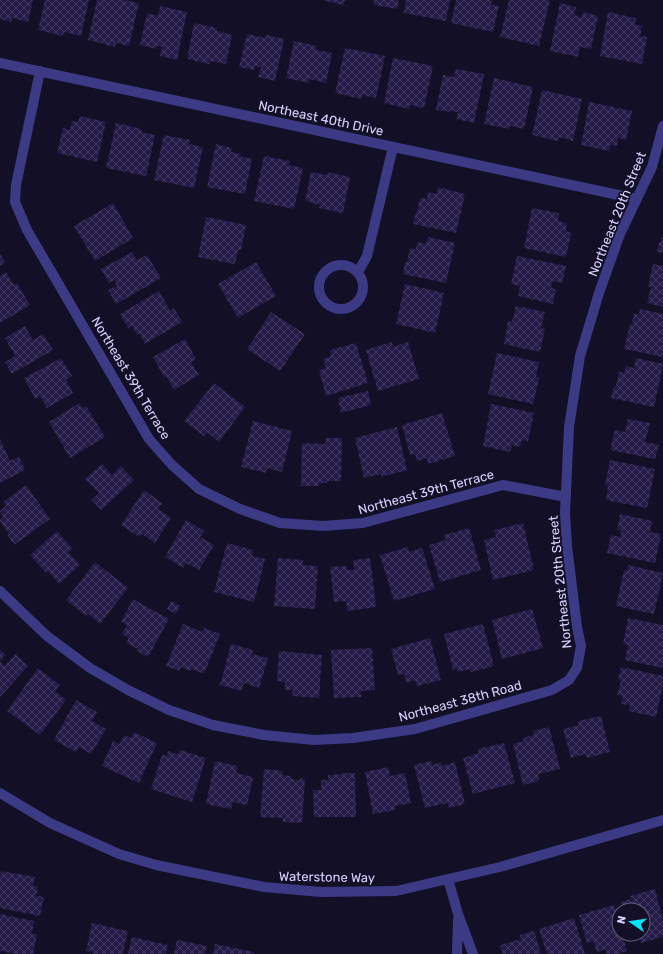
<svg xmlns="http://www.w3.org/2000/svg" width="663" height="954" font-family="Rubik,sans-serif">
	<style>
		.building { fill: url(#building-cross-hatch) }
		.lines { fill: none; stroke-linecap: round; stroke-linejoin: round }
		.minor { stroke: #3d3a85; stroke-width: 10 }
		.labels { text-anchor: middle; dominant-baseline: central; stroke-width: 3.5; stroke-linejoin: round; paint-order: stroke }
		.street-label { font-size: 13px; fill: #d9d4ff; stroke: #130f26 }
	</style>
	<defs>
		<pattern id="building-cross-hatch" width="8" height="8" patternUnits="userSpaceOnUse"><rect width="8" height="8" fill="#241b47"/><path d="M0 0l8 8M0 8l8-8" fill="none" stroke="#433b63"/></pattern>
	</defs>
	<rect width="100%" height="100%" fill="#130f26"/>
	<path class="building" d="M0,0H33L28,22L12,18L11,22L0,19Z
		M45,0H89L81,36L64,32L63,36L38,30Z
		M97,0H124L139,3L129,46L116,43L115,47L88,40Z
		M322,0H345L343,5Z
		M374,0H399L397,9L374,5Z
		M406,0H450L446,21L404,13Z
		M456,0H492L491,5L499,6L493,32L451,23Z
		M509,0H550L539,46L500,37Z
		M560,3L576,7L574,15L582,17L583,12L598,16L591,49L580,47L578,57L550,51Z
		M160,6L187,12L177,60L160,56L162,47L157,46L156,49L140,45L147,13L158,16Z
		M608,12L636,18L635,24L642,26L640,36L647,37L642,64L600,56Z
		M194,23L217,28V31L232,35L226,64L210,61L209,64L187,59Z
		M247,34L265,38L266,35L284,39L275,81L258,77L261,67L255,66L254,70L239,67Z
		M294,41L317,46L316,50L332,53L326,83L310,79L309,83L286,78Z
		M345,48L385,56L376,98L362,95L361,99L335,93Z
		M393,58L433,66L424,108L410,105L409,109L384,103Z
		M456,69L484,74L474,123L456,119L458,112L452,111L451,112L436,110L443,75L454,77Z
		M494,78L533,87L524,129L510,126V129L484,124Z
		M542,90L582,99L573,141L559,137L558,141L532,135Z
		M589,102L632,111L626,140L618,138L617,146L610,145L609,151L581,145Z
		M80,116L106,122L97,162L57,153L63,128L70,130L72,121L78,122Z
		M116,123L142,129L141,132L155,135L146,176L106,168Z
		M164,135L190,140L189,144L203,147L194,188L154,180Z
		M216,144L232,148L231,152L241,154L240,156L252,159L245,194L207,187Z
		M264,156L290,161L289,165L303,168L294,209L254,201Z
		M311,172L327,175L328,172L350,177L343,213L319,208L320,205L305,201Z
		M438,187L465,194L456,233L413,224L416,212H417L420,198L427,199L428,192L437,194Z
		M113,203L133,238L95,261L74,226Z
		M532,208L559,213L558,221L567,223L566,231L571,233L566,257L524,248Z
		M206,217L246,225L241,250H238L235,264L198,257Z
		M428,237L455,243L446,283L403,274L405,262H407L410,248L416,249L418,242L426,244Z
		M662,237H663V253L657,252L659,242H661Z
		M132,252L137,260L147,255L161,278L116,304L108,290L117,286L114,280L109,283L101,269Z
		M0,254L5,263L0,266Z
		M517,256L566,266L562,283L553,281L551,288L556,289L553,304L518,296L520,286L511,284Z
		M256,262L276,296L238,318L218,284Z
		M653,264L663,266V307L647,303L651,287H648Z
		M6,272L14,285L17,283L30,305L0,323V276Z
		M405,284L444,293L435,333L396,324Z
		M159,291L170,310L174,308L182,322L145,344L139,333L137,335L132,326L128,328L120,314Z
		M516,306L545,312L541,328L545,329L540,352L504,344L508,321L512,322Z
		M640,309L663,314V357L624,349L630,324H632L634,313L639,315Z
		M271,312L305,334L280,371L247,349Z
		M25,326L33,340L43,334L53,350L12,374L5,362L15,356L5,338Z
		M185,339L196,359L191,362L199,375L174,390L166,376L164,377L153,357Z
		M392,342L393,347L408,342L419,379L378,391L366,350Z
		M356,343L368,383L326,396L319,370L326,368L323,359L331,356L330,350Z
		M497,353L539,362L536,377L539,378L533,404L488,394Z
		M61,358L72,376L66,380L73,393L47,408L40,396L35,399L24,378Z
		M636,358L663,364L654,407L611,398L614,386H616L619,372L624,373L626,366L634,368Z
		M214,383L245,407L219,442L207,432L204,436L184,421Z
		M368,391L371,405L341,413L338,398Z
		M79,403L82,408L86,406L105,437L70,458L49,422Z
		M491,404L534,413L528,441L522,440L520,447L512,445L510,452L483,446Z
		M442,413L455,456L428,464L427,458L417,461L415,454L410,455L402,425Z
		M628,419L650,423L645,442L659,445L655,459L610,450L615,430L625,432Z
		M253,421L292,431L282,472L267,468L266,473L241,467Z
		M397,427L407,470L381,477V474L364,478L355,438Z
		M326,438H342L341,481H327V483H319V486H301L302,443L325,444Z
		M0,439L10,461L19,457L25,470L0,483Z
		M610,460L655,469L647,508L606,500L608,486L605,485Z
		M102,464L112,475L121,466L134,480L101,510L92,500L99,493L85,479Z
		M26,485L50,519L14,545L7,534L8,533L0,521V520L3,517L0,511L6,506L3,502Z
		M144,490L162,503L158,509L171,518L155,543L142,534L139,537L121,525Z
		M620,514L652,521L650,532L661,534L655,563L607,553L611,535L620,537L621,530H617Z
		M186,520L204,531L200,537L214,545L199,570L186,563L183,568L165,557Z
		M523,523L534,570L493,580L484,540L496,537L494,530Z
		M469,528L481,570L440,582L429,545L446,540L444,535Z
		M57,531L73,549L68,552L80,565L59,584L48,571L46,573L30,555Z
		M227,543L253,550L252,556L265,559L254,602L214,592Z
		M408,547L409,552L422,548L435,589L394,601L380,555Z
		M278,558L303,560V565L318,566L315,609L274,606Z
		M370,558L376,607L347,611L346,601L334,602L330,567L346,566L347,570H354L353,560Z
		M95,562L128,588L100,624L88,614L86,616L66,600Z
		M628,565L663,573L654,614L616,606L624,570L627,571Z
		M133,599L169,619L148,657L137,651L138,649L126,643L129,638L122,634L127,625L121,622Z
		M171,601L180,606L176,614L167,609Z
		M532,609L543,648L502,659L492,620Z
		M628,618L663,625V668L625,660L628,645L623,644Z
		M183,624L202,632L204,628L220,634L204,674L192,669L190,671L181,667L179,671L166,666Z
		M483,624L494,666L471,672L470,669L458,672L457,669L453,670L444,634Z
		M430,638L441,680L417,686L415,680L407,683L404,674L398,675L391,649Z
		M231,644L253,650L252,654L268,658L259,688L244,683L241,691L220,685Z
		M372,648L375,690L361,691V697L334,698L331,650Z
		M0,650L6,655L0,661Z
		M279,651L322,655L319,698L292,696L293,690H285V682L277,681Z
		M15,654L28,666L0,697V661L5,666Z
		M621,667L663,676V684L656,717L629,711L630,705L621,704L623,696L617,695L621,681L618,680Z
		M38,668L60,685L55,691L66,700L40,735L7,711Z
		M76,700L97,712L92,721L106,729L91,754L79,747L76,752L54,740Z
		M601,716L610,752L587,758L586,754L571,758L563,729L579,725L578,721Z
		M549,727L560,769L538,774L539,781L523,785L513,744L524,741L523,738L534,735L533,731Z
		M134,732L157,743L139,783L102,766L113,741L120,744L124,735L131,738Z
		M504,743L515,783L473,794L463,758L479,753L478,749Z
		M180,750L206,758L192,802L151,789L162,755L167,756L168,751L178,754Z
		M215,761L238,766L236,773L253,777L247,805L233,802L231,809L206,804Z
		M431,761L432,765L441,762L442,766L455,762L465,804L449,808L447,803L425,808L414,765Z
		M388,767L390,776L405,773L411,803L395,806V810L373,814L365,772Z
		M264,769L283,771L282,775L291,776V779L300,780V778L305,779L302,823L283,822V818L260,817Z
		M342,773H355L356,817H314L313,790H321V780H328V775L343,774Z
		M1,871L35,877L33,886H38L36,896L44,897L40,916L0,908V876Z
		M655,889L663,921V937L641,943L638,934H643V910H623L621,902L631,899L630,896Z
		M614,905L619,923V934H622L627,951L618,954H607L606,949L597,952L593,941L587,943L579,915Z
		M0,914L34,921L32,934H37L33,954H15L0,951Z
		M574,918L585,954H547L539,929Z
		M92,923L128,931L123,954H92L93,952L86,951Z
		M534,931L541,954H503L500,945L521,939L520,935Z
		M132,937L168,945L166,954H128Z
		M177,940L207,946L205,954H174Z
		M215,944L254,952L253,954H213Z"/>
	<g class="lines">
		<path class="minor" d="M0,63L637,199
			M40,71L16,185L15,202L27,230L149,439L172,465L199,489L240,509L280,523L323,526L363,523L503,485L566,497
			M319 287a22 22 0 1 1 44 0a22 22 0 1 1-44 0Z
			M358,272L367,256L393,147
			M0,591L47,636L90,668L128,690L169,710L213,725L264,735L314,740L353,738L415,729L552,690L569,680L577,668L581,646L577,627L567,546L565,513L569,427L580,356L599,293L620,234L652,167L663,126
			M0,793L50,823L119,854L156,865L264,887L321,892L396,891L500,867L663,820
			M448,879L458,914L473,954
			M457,954L458,920"/>
	</g>
	<g class="labels">
		<g class="street-label">
			<text transform="translate(321 118) rotate(12)">Northeast 40th Drive</text>
			<text transform="translate(617 214) rotate(-68)">Northeast 20th Street</text>
			<text transform="translate(131 378) rotate(59)">Northeast 39th Terrace</text>
			<text transform="translate(426 492) rotate(-15)">Northeast 39th Terrace</text>
			<text transform="translate(560 582) rotate(-96)">Northeast 20th Street</text>
			<text transform="translate(460 701) rotate(-15)">Northeast 38th Road</text>
			<text transform="translate(327 877) rotate(1)">Waterstone Way</text>
		</g>
	</g>
	<g transform="translate(631 922) rotate(283)"><circle r="19" fill="#130f26" stroke="#625e7d"/>
	<path d="M0-3L7 15L0 10L-7 15Z" fill="#00e5ff"/>
	<text y="-6" font-size="11" font-weight="bold" text-anchor="middle" fill="#d9d4ff">N</text>
	</g>
</svg>
